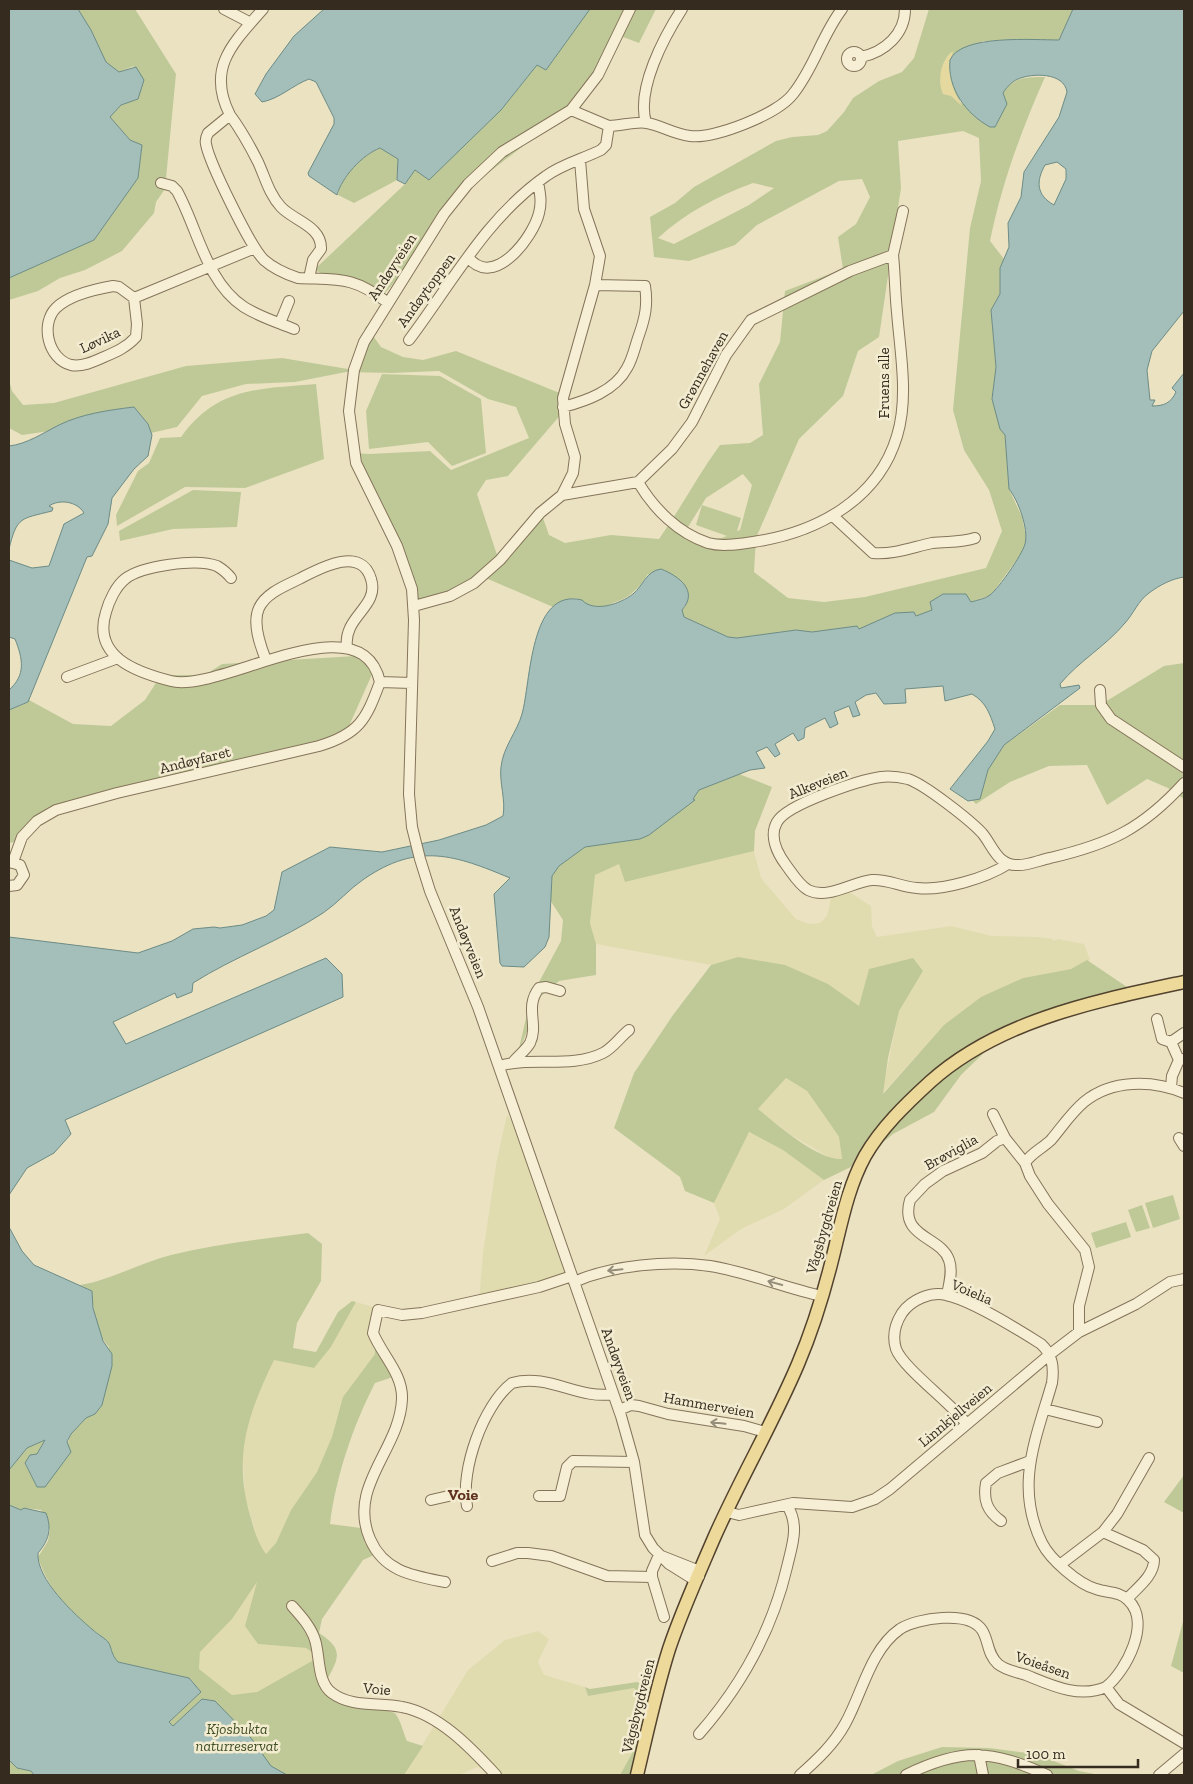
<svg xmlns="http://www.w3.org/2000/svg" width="1193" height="1784" font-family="'Zilla Slab',serif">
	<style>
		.farmland { fill: #e1dcb0 }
		.green { fill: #bfc997; fill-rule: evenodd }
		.sand { fill: #e6d9a0 }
		.water { fill: #a4beb9; stroke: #6c8c86; fill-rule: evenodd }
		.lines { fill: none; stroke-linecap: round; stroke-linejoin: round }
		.minor-casing { stroke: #84745a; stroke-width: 12 }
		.major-casing { stroke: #52422e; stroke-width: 15 }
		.minor { stroke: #f7efd5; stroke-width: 10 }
		.major { stroke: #edda9b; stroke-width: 12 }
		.oneway { stroke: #968d7a }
		.labels { text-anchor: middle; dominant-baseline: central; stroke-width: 5; stroke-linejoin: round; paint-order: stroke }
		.street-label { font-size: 15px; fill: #352b1e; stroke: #f3ecd1 }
		.park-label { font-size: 15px; font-style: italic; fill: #425025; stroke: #f3ecd1 }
		.neighbourhood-label { font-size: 16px; font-weight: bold; fill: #5f311f; stroke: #f3ecd1 }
	</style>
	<rect width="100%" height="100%" fill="#ebe2c2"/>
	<path class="farmland" d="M754,851L761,878L796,919L809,924L820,923L827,916L831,898L842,887L871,906L872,926L877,937L951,926L992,936L1039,937L1053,939V941L1058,939L1084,944L1090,960L1071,969L1023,978L944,1025L882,1094L899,1010L923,971L859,1007L828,984L738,957L711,965L596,944L590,923L595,875L620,863L626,882Z
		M786,1078L807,1091L826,1118L839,1137L842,1159H832L791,1135L758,1109Z
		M507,1115L516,1127L564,1258L566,1279L479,1300L483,1253L497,1159Z
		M748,1132L783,1150L824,1180L784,1209L741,1229L704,1256L720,1219L714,1203Z
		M356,1302L380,1309L375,1334V1354L361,1374L317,1472L291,1510L276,1543L266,1554L258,1542L245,1496L242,1448L254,1401L274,1359L314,1368L331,1347Z
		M257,1580L258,1644L306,1648L319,1657L257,1692L232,1695L199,1669L200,1652L232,1619Z
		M538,1631L549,1639L538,1662L544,1675L585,1687L588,1696L634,1688L644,1702L635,1748L620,1775H497L477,1767L459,1775H404L468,1670L505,1640Z"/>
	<path class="green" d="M78,9H135L176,74L165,189L156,202L154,213L122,251L85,270L60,278L38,291L9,300V278L94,240L138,178L142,146L130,140L110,117L121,105L138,99L134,66L119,72L106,62L91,30Z
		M590,9H656L639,43L623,37L576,105L461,194L417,255L381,298L314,270L405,184L415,170L429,179L501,110L537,65L546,70Z
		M929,9H1073L1059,40L983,41L949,67L960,102L995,127L1007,104L1002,94C1012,77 1027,77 1045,77C1021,131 1002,183 990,241L1004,259L1000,268V294L991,310L996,367L992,400L1000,428L1005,435L1009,489L1022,517L1026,537L1025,545L1021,554L991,595L971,602L967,598L930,602L932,610L916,616L895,613L859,630L857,626L812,632L796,630L737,638L728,637L684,617L682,610L686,606L648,574C638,589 631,597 613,603C609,605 603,608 599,607C574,606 585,588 553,607L488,579L414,607L411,583L353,453L369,454L430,451L451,470L529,438L516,407L488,399L439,371L392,373L346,372L295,382L246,384L202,396L177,427L151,433L148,424L134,407L111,410L67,422L50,431L22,435L9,428V380L12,391L23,405L54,403L186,366L282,358L354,370L366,326L381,347L403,357L423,360L456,351L562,394L563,412L508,476L486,480L477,494L498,558L543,518L549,535L565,543L611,535L659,539C681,508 698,475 720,445L750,443L763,435L759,384L780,342L785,291L843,269L838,237L856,224L870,197L862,179L839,181L757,225L735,245L689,261L654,257L650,217L675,203L694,187L776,141L792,137L818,135L827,131L844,112L853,98L879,81L902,72L914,58ZM963,131L979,138L981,181L970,228L953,410L964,450L989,490L1002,531L986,568L865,597L824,602L788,598L754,572L756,538L799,439L843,396L858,351L879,337L901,188L898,141ZM753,183L774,188L749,205L674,244L658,238C685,213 718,196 753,183ZM743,474L752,485L740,530L737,531L741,518L702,505L696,525L727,536L721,538L698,539L688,527L706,498Z
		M380,148L398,159L397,180L354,203L338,195C341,177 363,155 380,148Z
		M382,374L440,376L481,399L486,453L452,466L428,442L369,449L366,411Z
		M316,384L324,459L245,488L185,487L117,526L116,515L138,471L149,463L160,438L181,437C217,387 259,389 316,384Z
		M193,490L241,492L237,527L173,529L120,541L119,531Z
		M356,656L374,670L345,735L157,784L37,821L19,841L9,843V710L27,703L29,700L73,724L111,726L145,700L161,675H205L222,664Z
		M1184,663V799L1168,788L1147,779L1107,805L1087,765L1049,766L1010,782L976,804L972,800L980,799L988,770L1004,745L1060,705H1100L1164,666Z
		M739,774L772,787L755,831L754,851L625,882L619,864L595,875L590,923L596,944V975L559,981L540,997L517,1057L531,997L561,941L563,920L550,900L552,876L559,866L585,847L640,839L693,799L699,790Z
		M738,957L785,965L828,984L859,1006L869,969L913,958L923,971L899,1011L888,1058L883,1094L944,1025L981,997L1023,978L1071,969L1087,960L1127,987L1171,981L1083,1010L994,1043L961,1075L934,1112L893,1134L857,1164L824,1180L783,1150L749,1132L714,1203L685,1191L680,1177L614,1128L634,1073L673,1015L711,965ZM786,1078L807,1091L826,1118L839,1137L842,1159C817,1160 778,1125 758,1109Z
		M1173,1195L1180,1219L1153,1228L1145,1203Z
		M1142,1205L1150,1228L1136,1232L1128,1210Z
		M1126,1222L1131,1237L1096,1248L1091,1233Z
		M308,1233L322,1244L321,1281L297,1323L293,1348L316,1352L338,1312L352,1301L356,1302L331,1347L314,1368L274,1360C248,1414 233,1455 250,1515C254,1529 257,1542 266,1554L276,1543L291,1510L317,1472L332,1437L343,1397L375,1354V1334L399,1375L375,1383C353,1426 336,1476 330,1524L361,1528L365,1543L374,1555L363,1560L322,1619L319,1633C344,1649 339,1658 327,1680L333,1694L395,1713C401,1721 403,1732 407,1741L423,1746L404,1775H163L202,1699L173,1726L169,1722L201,1692L189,1678L118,1662C110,1653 112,1648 108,1642C104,1637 95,1632 90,1628C67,1608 47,1587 38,1557L48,1541L50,1530L41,1510L25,1508L21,1510L9,1505V1470L27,1448L45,1440L37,1454L25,1464L37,1487L67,1446L71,1434L89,1415L109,1347C96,1334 93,1309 92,1291L80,1285C111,1280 140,1263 171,1255C216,1244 263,1239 308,1233ZM257,1582L245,1626L258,1644L306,1648L319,1657L257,1692L232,1695L199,1669L200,1652L232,1619Z
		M1184,1475V1513L1164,1502Z
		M1184,1618V1673L1171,1666Z
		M637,1682L653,1689L635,1775H620L635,1748L644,1702L634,1688L588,1696L585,1687L590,1689Z
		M942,1747L989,1748L1036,1754L1079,1771L1100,1775H871L898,1761Z
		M9,1760L17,1768L31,1771L34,1775H9Z"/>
	<path class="sand" d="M953,51C948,75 950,85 962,106L951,96L943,94C937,80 941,59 953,51Z"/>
	<path class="water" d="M9,9H78L91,30L106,62L119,72L136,67L144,80L138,99L121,105L110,117L130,140L142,145L138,178L94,240L9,278Z
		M324,9H590L546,70L537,65L501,110L429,180L415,170L405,184L397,180L398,159L380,148C362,155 342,177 337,195L309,176L308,173L334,124V118L316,82L309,79C293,85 279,99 262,102L255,94L266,74L294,36Z
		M1073,9H1184V311L1152,351L1147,370L1150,400H1155L1152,406C1164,406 1171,403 1176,392L1172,388L1184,373V577C1171,579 1160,585 1149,593C1138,601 1134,613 1125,623C1106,646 1079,661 1060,684L1061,688L1079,685L1080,688L1004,745L988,770L980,799L968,801L950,789L988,741L995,729C990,714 986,702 972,694L945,701L943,686L905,689L906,703L884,704L876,693L866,695L855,702L860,715L853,717L849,706L834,712L838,724L830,728L825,718L805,728L804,738L798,741L793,733L775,744L780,754L775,757L767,747L756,752L765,768L750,770L699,790L693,799L695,800L649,835L640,839L585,847L559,866L552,876L549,937L545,947L524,967L502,966L500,963L494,894L510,878C455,855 418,842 364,879C349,889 338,903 323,913C282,940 234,957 193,983L192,992L177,998L175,993L113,1022L126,1044L326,958L342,974L343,997L65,1120L71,1134L54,1153L27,1168L9,1195V937L138,953L172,941L193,929L214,927L220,928L242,925L266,916L274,910L282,872L330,847L382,852L439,840L486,825L503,816C506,800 499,782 501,767C503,747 517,732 522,714C531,683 529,587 582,600C594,613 620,604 633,594C643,586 646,571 661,569C679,576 699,591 682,610L684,617L728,637L737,638L796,630L812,632L857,626L859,629L895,613L914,612L916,616L932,610L930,602L943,594H966L971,602C977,600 985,599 990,595C999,588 1022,555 1025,544C1029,529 1018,500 1009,489L1005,435L1000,429L992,399L996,367L991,310L1000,294V268L1009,247L1008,223L1021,197L1024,172L1059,117L1067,92C1064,72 1032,73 1018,79C1011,82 1007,87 1003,93L1007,104L995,127H990C966,114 947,88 950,60C961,34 1034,40 1059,40ZM1057,162L1066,169V179L1054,205C1036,195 1036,181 1045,165Z
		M134,407L148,424L152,435L148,456L134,469L112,498L108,524L92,556L87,557L28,702L9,710V690C26,675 23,659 15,639L9,637V560L32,568L49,566L64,524L84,513C77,501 59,499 49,506L53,508L52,511C21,519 17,516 9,549V446C27,444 43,433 59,425C81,414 109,410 134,407Z
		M9,1227L22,1251L34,1265L92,1291L93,1308L103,1341L112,1354V1366L102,1405L95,1414L86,1418L71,1434L67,1442L71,1452L45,1487H37L25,1463L30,1455L37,1454L45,1440L27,1448L9,1470Z
		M9,1505L21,1510L24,1508L46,1513C52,1529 49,1540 38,1553C36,1579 75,1615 93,1630C97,1634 105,1638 108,1642C112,1647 110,1653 118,1662L189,1678L201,1692L169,1722L173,1726L202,1699L215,1701L251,1738L271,1766L287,1775H34L31,1771L17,1768L9,1760Z"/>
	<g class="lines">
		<g class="minor-casing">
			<path id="minor" d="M224,9L249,22
				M630,9L598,75L571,110L502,152L468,184L444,214L364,342L354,370L349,411L356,463L397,546L412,589L414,620L409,794L412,827L420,859L430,891L478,1007L621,1416L634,1462L645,1535L653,1548L669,1564L693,1579L699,1576L697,1570L659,1555
				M847 59a7 7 0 1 1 14 0a7 7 0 1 1-14 0Z
				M861,57C885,52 905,34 905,9
				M230,115C206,68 233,43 263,9
				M646,123C636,89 664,37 682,9
				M609,126C621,126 635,121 647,123C660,125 673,134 690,136C715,139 778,114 793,94C814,68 822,35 842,9
				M161,183L172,186L177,191C198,229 206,282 244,307C260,317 277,322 294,329
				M468,257C493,290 533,238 539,213C542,202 540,193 538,182
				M309,278L313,260L321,249C322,226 294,221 281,207C269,194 265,177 258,162C250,146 241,130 230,115L208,133C206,137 205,140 206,144C209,162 251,248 264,260C274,269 286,274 298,278C340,280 352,276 387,302
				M113,286L119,287L134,298L137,324L136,337C127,347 116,352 104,357C93,362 82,367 71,365C48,359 40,324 56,308C69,295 96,289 113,286Z
				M134,298L255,248
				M280,323L289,301
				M409,340C452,283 486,218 546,176C562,164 583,159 601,150L606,145L609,126L571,110
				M563,407C586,401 615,391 627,368C633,358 635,346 639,335C645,318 648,305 645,286L595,285
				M638,482C654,509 678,533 708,543C722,547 739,544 753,542C816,533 878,500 897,436C909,397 900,352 897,312C895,293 895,274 893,255
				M562,495L638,482L672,449L692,422L726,355L751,320L850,271L893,255L903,211
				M833,516L873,553C893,555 913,547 932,543C947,541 961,543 975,538
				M231,578C228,574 222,569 217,566C197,558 141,566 125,579C116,586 109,601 106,612C92,656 135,672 171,681C219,694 361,598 380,682L412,683
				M414,606L450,596L474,583L500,560L540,513L562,495L573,473L575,457L565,424L563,398L595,285L600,256L584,209L580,160
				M266,660C260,645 252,623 259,608C266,593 285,586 299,579C317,570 361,544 371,579C380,607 343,616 347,647
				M67,677L118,658
				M1100,690L1101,705L1111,719L1184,767
				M9,862L20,865L24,875L17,885L9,886
				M13,862L22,837L37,821L56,810L117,793L319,746C359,734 366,720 380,682
				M1008,864C986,878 943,891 917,888C901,887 888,879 872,880C852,882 828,900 808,890C799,885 792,873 786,865C777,853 769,836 777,822C787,804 860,780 881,777C890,776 899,777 908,779C924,784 970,820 982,833C989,841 994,854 1002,860C1007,864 1011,865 1016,865C1028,866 1039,860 1050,858C1110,844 1142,829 1184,783
				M1157,1019L1162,1039L1171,1042L1184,1033
				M1171,1042L1179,1060
				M514,1061C519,1055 526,1050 530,1043C539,1024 524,1008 539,988L546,987L560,991
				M499,1066C532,1056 571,1069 603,1053C613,1048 620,1037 629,1030
				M1171,1087L1172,1076L1179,1060L1184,1059
				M993,1114L1005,1138
				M1179,1138L1184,1146
				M1025,1163C1031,1153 1043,1148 1051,1140C1062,1127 1071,1113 1084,1102C1112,1079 1153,1080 1184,1093
				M574,1282C612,1265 669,1260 710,1266C748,1272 785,1288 822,1296
				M947,1295C949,1284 953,1271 949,1260C941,1236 899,1238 910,1200L925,1184L943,1171L982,1153L997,1141L1005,1138L1025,1163L1030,1176L1048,1204L1085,1250L1089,1267L1079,1306V1332
				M1045,1409L1097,1422
				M619,1410L631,1405L639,1406L668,1414L744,1426L765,1432
				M966,1423C951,1403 903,1368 896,1349C892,1336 895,1324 902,1313C911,1300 931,1291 946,1295C971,1300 1019,1330 1041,1344C1053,1355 1054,1368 1052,1383C1036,1439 1014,1486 1042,1543C1050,1559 1078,1584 1096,1589C1107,1593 1119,1591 1128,1600C1152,1622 1126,1671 1106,1687
				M539,1496H560L567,1467L573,1461L634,1462
				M431,1500L466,1492
				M467,1506C460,1471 483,1405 512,1383C549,1373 579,1400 613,1394
				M727,1512L739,1515L793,1503L852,1507L875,1499L890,1489L1049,1355L1079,1332L1136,1304L1170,1282L1184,1279
				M1001,1521C987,1511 983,1500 986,1483L998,1473L1030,1461
				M1103,1532L1117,1514L1149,1458
				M492,1561L517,1553H528L551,1556L607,1576L652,1577V1571L659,1555
				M1061,1564L1103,1532L1143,1550L1154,1560C1154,1576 1137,1588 1127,1599
				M652,1577L664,1617
				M445,1582C414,1576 384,1572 370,1539C347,1486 400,1450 402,1399C403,1374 382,1355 373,1333L378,1310L402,1315L422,1313L539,1287L572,1276
				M292,1606C301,1616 311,1627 315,1640C320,1655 317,1683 332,1693C352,1708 379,1702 402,1707C439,1714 471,1748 496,1775
				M699,1734C742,1685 772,1631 787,1567C792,1545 800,1526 787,1505
				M979,1755L983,1775
				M800,1775C817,1760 834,1744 845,1724C862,1694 870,1650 900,1629C917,1618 969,1610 982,1630C989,1641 987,1654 998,1664C1005,1670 1016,1672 1026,1675C1051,1685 1079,1699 1106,1687L1119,1704L1184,1743
				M906,1775C963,1747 991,1750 1047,1775
				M1159,1775L1184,1754"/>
		</g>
		<g class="major-casing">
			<path id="major" d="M637,1775C647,1733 656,1690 669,1649C681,1613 699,1573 714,1538C740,1479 773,1423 798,1364C812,1331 823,1296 832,1260C841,1225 847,1189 865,1156C881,1128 906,1104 930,1082C999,1020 1096,1001 1184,982"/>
		</g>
		<use href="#minor" class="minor"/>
		<use href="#major" class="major"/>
	</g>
	<defs><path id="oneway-shaft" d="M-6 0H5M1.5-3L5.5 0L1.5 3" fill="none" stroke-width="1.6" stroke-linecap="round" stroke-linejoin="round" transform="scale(1.25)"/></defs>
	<g class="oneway">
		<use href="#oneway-shaft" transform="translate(615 1270) rotate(174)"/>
		<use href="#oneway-shaft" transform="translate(775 1283) rotate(-165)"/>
		<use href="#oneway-shaft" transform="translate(718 1423) rotate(-174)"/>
	</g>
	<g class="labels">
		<g class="street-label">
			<text transform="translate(392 267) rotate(-57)">Andøyveien</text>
			<text transform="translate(426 290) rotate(-54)">Andøytoppen</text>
			<text transform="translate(100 340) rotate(-25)">Løvika</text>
			<text transform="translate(703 370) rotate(-61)">Grønnehaven</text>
			<text transform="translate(884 383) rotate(-90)">Fruens alle</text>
			<text transform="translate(195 760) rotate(-14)">Andøyfaret</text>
			<text transform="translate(818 783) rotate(-22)">Alkeveien</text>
			<text transform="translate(468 942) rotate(68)">Andøyveien</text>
			<text transform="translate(951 1152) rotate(-29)">Brøviglia</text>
			<text transform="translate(824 1227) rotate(-74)">Vågsbygdveien</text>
			<text transform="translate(972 1292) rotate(23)">Voielia</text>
			<text transform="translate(619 1364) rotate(70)">Andøyveien</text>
			<text transform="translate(709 1405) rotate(10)">Hammerveien</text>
			<text transform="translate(955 1415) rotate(-40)">Linnkjellveien</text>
			<text transform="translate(1043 1665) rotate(19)">Voieåsen</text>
			<text transform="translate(377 1689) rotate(5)">Voie</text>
			<text transform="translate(638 1706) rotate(-76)">Vågsbygdveien</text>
		</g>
		<g class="park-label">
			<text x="237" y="1729">Kjosbukta<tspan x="237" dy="17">naturreservat</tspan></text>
		</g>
		<g class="neighbourhood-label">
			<text x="463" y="1494">Voie</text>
		</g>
	</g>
	<rect width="1193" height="1784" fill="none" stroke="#352b1e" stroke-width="20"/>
	<path d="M1018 1759v8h120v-8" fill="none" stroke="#352b1e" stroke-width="2.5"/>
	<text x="1026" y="1759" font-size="15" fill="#352b1e" stroke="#f3ecd1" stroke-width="4" paint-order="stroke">100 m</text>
</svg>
